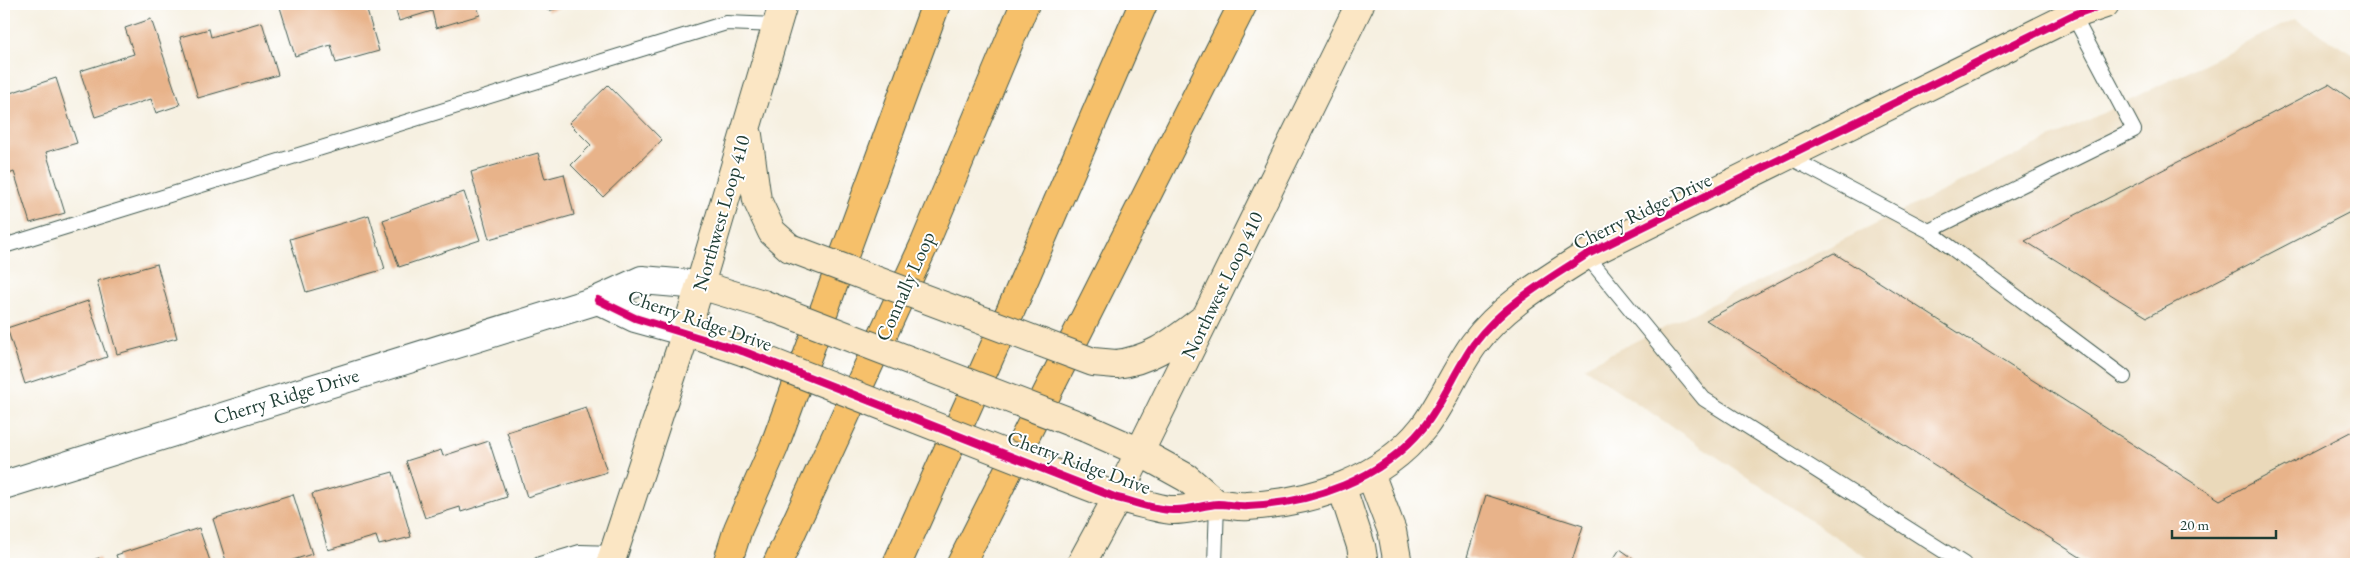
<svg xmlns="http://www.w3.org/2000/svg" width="2360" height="568" font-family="'EB Garamond',serif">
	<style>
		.built { fill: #ead9ba }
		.building { fill: #e8b38a }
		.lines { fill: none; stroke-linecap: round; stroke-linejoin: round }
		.lane-casing { stroke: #3f584e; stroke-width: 16 }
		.street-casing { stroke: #3f584e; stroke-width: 30 }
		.secondary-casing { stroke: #3f584e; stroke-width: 30 }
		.highway-casing { stroke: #3f584e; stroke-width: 30 }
		.lane { stroke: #fff; stroke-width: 14 }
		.street { stroke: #fff; stroke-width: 28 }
		.secondary { stroke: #fbe6c4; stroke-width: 28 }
		.highway { stroke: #f6c06b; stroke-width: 28 }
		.secondary-bridge-casing { stroke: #3f584e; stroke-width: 30; stroke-linecap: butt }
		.secondary-bridge { stroke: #fbe6c4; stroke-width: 28 }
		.cycleway-casing { stroke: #fff; stroke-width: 11 }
		.cycleway { stroke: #d6006c; stroke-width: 8 }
		.labels { text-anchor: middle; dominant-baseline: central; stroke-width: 4; stroke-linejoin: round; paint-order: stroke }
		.street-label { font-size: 20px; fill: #1f3d34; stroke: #fff }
	</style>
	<rect width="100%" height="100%" fill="#fff"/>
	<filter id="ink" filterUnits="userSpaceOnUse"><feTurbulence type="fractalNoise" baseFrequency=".02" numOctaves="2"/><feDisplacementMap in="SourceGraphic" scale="10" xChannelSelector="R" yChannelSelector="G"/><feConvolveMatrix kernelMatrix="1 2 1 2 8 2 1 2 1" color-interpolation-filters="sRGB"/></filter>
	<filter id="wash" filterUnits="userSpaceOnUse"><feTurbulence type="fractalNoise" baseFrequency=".0096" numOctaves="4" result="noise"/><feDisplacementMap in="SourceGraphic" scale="20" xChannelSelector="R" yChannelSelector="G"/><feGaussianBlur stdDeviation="1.12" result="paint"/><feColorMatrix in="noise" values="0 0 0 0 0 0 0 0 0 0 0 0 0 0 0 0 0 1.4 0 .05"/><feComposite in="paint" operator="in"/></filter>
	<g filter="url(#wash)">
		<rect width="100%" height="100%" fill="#f6f0e1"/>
		<path class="built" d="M2295,19L2356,56V564H1876L1583,367Z"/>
		<g id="blocks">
			<path class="building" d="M279,4H365L379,51L336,63L331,45L295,56Z
				M394,4H476L480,15L436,28L432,11L399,21Z
				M545,4H572L548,11Z
				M151,19L180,105L156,113L151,99L95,117L80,71L134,54L125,28Z
				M262,22L278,75L198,98L180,37L209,29L211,37Z
				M56,78L77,143L46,152L65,213L30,223L14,172L4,176V95Z
				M2329,84L2356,103V209L2147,317L2025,241Z
				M608,85L662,140L603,197L571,165L591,145L569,123Z
				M538,153L545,179L564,174L574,215L489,239L471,172Z
				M464,192L480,240L399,267L383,220Z
				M369,215L385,269L306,292L290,239Z
				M1834,253L2220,500L2356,429V562L2353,564H2091L1706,320Z
				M157,264L177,338L117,354L97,281Z
				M88,301L107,357L25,384L7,328Z
				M4,372L8,383L4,385Z
				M586,407L607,472L527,497L507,432Z
				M489,441L507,497L461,512L460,507L425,518L406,461L441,450L443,456Z
				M393,472L411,537L379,545L376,536L328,550L312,494Z
				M293,494L312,554L280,564H227L213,519Z
				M1486,495L1583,526L1571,564H1490L1467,557Z
				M199,528L211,564H119L116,555Z
				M1620,549L1641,564H1610Z
				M99,558L101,564H81Z"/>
		</g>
	</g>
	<g filter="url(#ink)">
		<use href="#blocks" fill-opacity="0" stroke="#3f584e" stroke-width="1"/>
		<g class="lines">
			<g class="lane-casing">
				<path id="lane" d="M1789,157L1929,231L2134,130L2073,15
					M1929,231L2124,377
					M4,246L726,23L777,25
					M1586,255L1704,399L1964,564
					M540,564L580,552L614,553
					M1215,564L1217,504"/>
			</g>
			<g class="street-casing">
				<path id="street" d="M598,300L635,318L686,332
					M4,485L598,300L642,280L700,285"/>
			</g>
			<g class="secondary-casing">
				<path id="secondary" d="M748,135L757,200L772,232L790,248
					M700,285L763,304
					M686,332L745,352
					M1116,364C1152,360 1174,341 1202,320
					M1086,428L1140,452L1187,478L1217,504
					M1370,473L1392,531L1398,564
					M1062,476C1090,487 1117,498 1147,505C1156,507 1165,510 1173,510C1188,510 1203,505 1218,504C1228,504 1238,507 1248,506C1313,502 1381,481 1423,428C1443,402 1455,370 1474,344C1502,306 1547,280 1586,255L2073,15L2105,4
					M1342,488L1361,546L1364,564
					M610,564L686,332L783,4
					M1081,564L1117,498L1360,4"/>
			</g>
			<g class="highway-casing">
				<path id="highway" d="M727,564L738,529L774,447L936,4
					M777,564L925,243L1025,4
					M897,564L1018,294L1143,4
					M961,564L1243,4"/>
			</g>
			<use href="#lane" class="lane"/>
			<use href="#street" class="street"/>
			<use href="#secondary" class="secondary"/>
			<use href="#highway" class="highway"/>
			<g class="secondary-bridge-casing">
				<path id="secondary-bridge" d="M790,248L1093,362L1116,364
					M763,304L1086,428
					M745,352L1062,476"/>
			</g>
			<use href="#secondary-bridge" class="secondary-bridge"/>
			<g class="cycleway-casing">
				<path id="cycleway" d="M598,300L635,318L745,352L1117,498C1135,502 1154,510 1172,510C1187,511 1203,505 1218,504C1228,504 1238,507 1248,506C1313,503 1380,480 1423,428C1443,403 1455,371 1474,344C1502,306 1547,280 1586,255L2073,15L2105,4"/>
			</g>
			<use href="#cycleway" class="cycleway"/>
		</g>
	</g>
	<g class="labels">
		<g class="street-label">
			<text transform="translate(1642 211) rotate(-26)">Cherry Ridge Drive</text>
			<text transform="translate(721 213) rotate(-74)">Northwest Loop 410</text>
			<text transform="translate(1222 285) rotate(-64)">Northwest Loop 410</text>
			<text transform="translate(905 286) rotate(-66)">Connally Loop</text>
			<text transform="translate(700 320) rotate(19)">Cherry Ridge Drive</text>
			<text transform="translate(286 396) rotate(-17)">Cherry Ridge Drive</text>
			<text transform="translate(1079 462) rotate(20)">Cherry Ridge Drive</text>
		</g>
	</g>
	<rect width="2360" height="568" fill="none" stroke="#fff" stroke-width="20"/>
	<path d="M2172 530v8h104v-8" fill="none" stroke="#1f3d34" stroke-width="2.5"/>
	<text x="2180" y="530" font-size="15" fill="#1f3d34" stroke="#ffffff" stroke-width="4" paint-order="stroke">20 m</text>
</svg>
